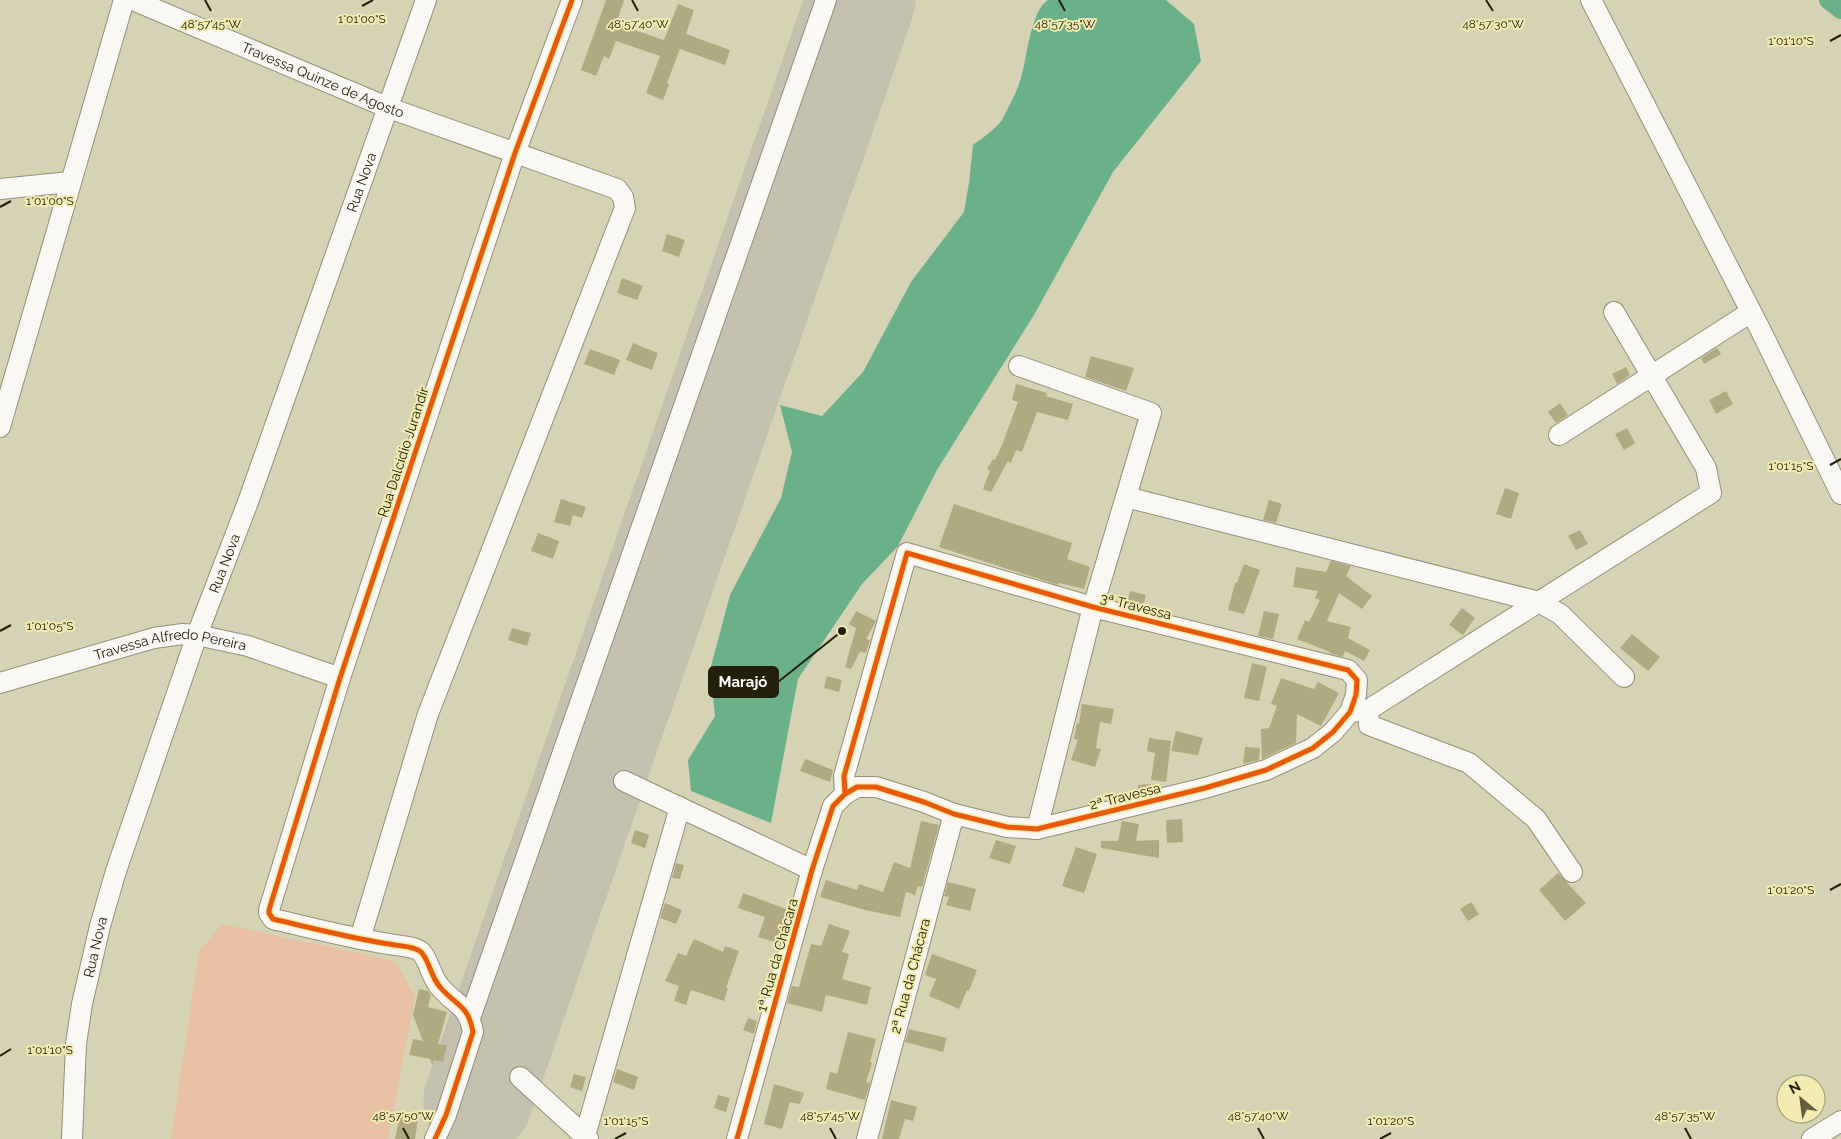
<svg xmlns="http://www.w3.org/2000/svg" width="1841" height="1139" font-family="Raleway,sans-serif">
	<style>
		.green { fill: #e8c1a5 }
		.water { fill: #6ab189 }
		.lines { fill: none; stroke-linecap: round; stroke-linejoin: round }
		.canal { stroke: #6ab189; stroke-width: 18 }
		.runway { stroke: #c4c2af; stroke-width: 109 }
		.building { fill: #afaa81 }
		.minor-casing { stroke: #929078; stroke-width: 22 }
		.minor { stroke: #f9f8f4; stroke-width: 20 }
		.cycleway-casing { stroke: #f2ebb2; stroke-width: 8 }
		.cycleway { stroke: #e8590c; stroke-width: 5 }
		.ticks { fill: none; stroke: #232009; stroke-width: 2 }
		.labels { text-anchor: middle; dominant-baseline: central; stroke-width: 4; stroke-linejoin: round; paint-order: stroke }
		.street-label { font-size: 14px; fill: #232009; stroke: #f2ebb2 }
		.ticks-label { font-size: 12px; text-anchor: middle; fill: #232009; stroke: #f2ebb2; stroke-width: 4; stroke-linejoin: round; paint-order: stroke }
		.leader { fill: none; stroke: #232009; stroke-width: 2 }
		.callout-dot { fill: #232009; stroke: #f2ebb2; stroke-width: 2 }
		.callout { fill: #232009; stroke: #232009; stroke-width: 2 }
		.callout-label { font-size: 15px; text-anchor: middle; font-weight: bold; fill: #fff }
	</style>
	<rect width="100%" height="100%" fill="#d6d3b4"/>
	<path class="green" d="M222,924L395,961L415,996L388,1139H171L199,951Z"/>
	<path class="water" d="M1048,0H1166L1194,24L1201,61L1113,172L1034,315L937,470L898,546L862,584L798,679L771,823L691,791L688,760L715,716L710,670L730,595L781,498L792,452L780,405L822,416L863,372L911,282L964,212L969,183L973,145C982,138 996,129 1002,120C1008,108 1016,94 1020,81C1027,61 1030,11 1048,0Z"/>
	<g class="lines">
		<path class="canal" d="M1828,0L1841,10"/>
		<path class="runway" d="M478,1100L861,0"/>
	</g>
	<path class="building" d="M606,0H624L616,24L664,40L678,4L694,10L686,34L730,50L725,65L680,49L667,83L669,84L663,100L646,93L660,56L616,41L609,59L604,56L596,76L581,70Z
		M667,234L685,240L679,257L662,251Z
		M622,278L643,286L637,300L617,293Z
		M633,343L658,353L652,370L626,360Z
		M1717,348L1721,354L1704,364L1701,358Z
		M590,349L620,360L614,375L584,364Z
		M1091,356L1134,368L1126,391L1085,377Z
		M1626,367L1630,375L1617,384L1612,374Z
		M1016,384L1047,393L1046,396L1073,404L1068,420L1037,412L1022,452L1016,450L1011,463L1008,461L991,492L983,489L990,471L987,469L993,459L995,460L1002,445L1018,402L1012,400Z
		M1726,391L1733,404L1716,414L1709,400Z
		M1560,403L1568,415L1556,423L1548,412Z
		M1627,428L1635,443L1624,450L1615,434Z
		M1505,488L1519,493L1511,519L1496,514Z
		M561,499L586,507L582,518L573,515L570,526L554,522Z
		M1269,500L1282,504L1276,523L1263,520Z
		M954,504L1072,543L1067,559L1090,567L1084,589L1059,583L1058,585L939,547Z
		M1580,530L1588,544L1576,550L1568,536Z
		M538,533L559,541L553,559L531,551Z
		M1331,561L1351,566L1346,576L1372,596L1362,609L1339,593L1327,621L1351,627L1348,638L1370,650L1364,661L1345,651L1343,657L1329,653L1330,652L1297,639L1305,620L1309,622L1320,600L1315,598L1318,591L1293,587L1296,567L1326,572Z
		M1244,564L1260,570L1244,614L1228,610L1235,583H1237Z
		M1130,591L1146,595L1143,607L1127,603Z
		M1462,608L1475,618L1463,635L1449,625Z
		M856,611L876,621L866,639L870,640L866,653L860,652L851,669L845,667L856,628L849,624Z
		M1264,611L1279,614L1273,639L1258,636Z
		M512,628L531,633L527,646L508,640Z
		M1632,634L1660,657L1648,671L1620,648Z
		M1252,663L1267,667L1259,701L1244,698Z
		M827,676L842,680L839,692L824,688Z
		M1281,678L1314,689L1318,682L1339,693L1321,726L1297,714L1296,743L1262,759L1261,729L1269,728L1277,706L1271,704Z
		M1082,704L1114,709L1111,724L1100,722L1096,748L1101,749L1095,767L1071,760L1078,740L1074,739L1077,723L1079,724Z
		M1176,731L1203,738L1198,755L1171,751Z
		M1149,738L1171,741L1166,782L1151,780L1155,753L1147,751Z
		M1245,747L1260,748L1259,760L1243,764Z
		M805,759L833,770L830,782L800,771Z
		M1151,784L1152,789L1139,792L1138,785Z
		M1182,819L1183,842L1167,843L1166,820Z
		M921,821L939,825L922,887L918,886L915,895L906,892L900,917L865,910L820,897L826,880L857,890L859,884L883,892L894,862L910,868Z
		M1122,821L1139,824L1136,841L1159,840V858L1101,848V841H1118Z
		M635,830L649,835L645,848L631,843Z
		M996,840L1016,846L1010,864L989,858Z
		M1076,847L1097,854L1084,893L1062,886Z
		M676,863L684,865L680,879L672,878Z
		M1558,873L1586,903L1565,921L1539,890Z
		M948,882L976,889L970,911L946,905L949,897L944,896Z
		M743,893L789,910L779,943L758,937L765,917L738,908Z
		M1471,902L1479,914L1468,921L1460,909Z
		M665,903L682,910L676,924L660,918Z
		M829,924L850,931L842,952L849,954L842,979L871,987L867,1005L826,995L822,1012L787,1003L792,986L799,987L811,944L821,946Z
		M694,939L723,952L725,946L739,951L726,988H728L724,1001L691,990L686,1005L674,1001L679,986L665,981L678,953L686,956Z
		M932,954L977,970L969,991L967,990L959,1009L929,996L936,979L925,975Z
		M419,989L428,991L431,995L428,1007L447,1012L438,1044L447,1045L443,1062L434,1060L432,1065L430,1059L409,1055L413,1039L423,1041L413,1015Z
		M748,1018L757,1021L754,1034L743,1030Z
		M909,1029L947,1038L943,1052L905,1042Z
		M848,1032L876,1039L870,1062L872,1063L866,1082L870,1083L865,1100L826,1089L830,1072L837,1074Z
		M617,1069L638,1077L634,1090L613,1082Z
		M574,1074L586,1077L582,1091L570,1087Z
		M774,1084L804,1093L800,1104L790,1102L782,1129L764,1124Z
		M718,1095L730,1098L726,1112L714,1108Z
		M891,1100L917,1107L913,1121L905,1119L899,1139H882Z
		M400,1116L418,1119L415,1139H395Z"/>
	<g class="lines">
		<g class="minor-casing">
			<g id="minor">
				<path id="s1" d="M133,0L389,108L617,189L623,197L625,208L428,714L360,939"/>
				<path d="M1591,0L1761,331L1841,494"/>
				<path d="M0,189L70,182"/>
				<path d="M1019,366L1151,413L1093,607L1037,829"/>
				<path d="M0,427L124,0"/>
				<path d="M1559,435L1751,312"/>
				<path d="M1126,497L1539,602L1560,614L1624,677"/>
				<path id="s2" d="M0,683L154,638L183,634L197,635L248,646L340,678"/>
				<path d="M1368,710L1369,725L1469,763L1536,819L1572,872"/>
				<path d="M1350,712L1368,710L1711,493L1706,468L1614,312"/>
				<path d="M624,781L812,870"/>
				<path d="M470,1018L826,0"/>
				<path d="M520,1077L588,1139"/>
				<path id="s3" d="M72,1139L76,1044L82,1004L100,926L116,871L197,635L248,502L426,0"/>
				<path d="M435,1139L446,1115L473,1032C468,1004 456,1006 440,987C431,977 430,963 422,953C416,946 398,946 389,944C350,938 312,928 273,919L269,913V910L340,678L515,153L572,0"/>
				<path d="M584,1139L680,807"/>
				<path d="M737,1139L812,870L833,806L845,794L857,787H876L924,802L954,814L1007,827L1037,829L1205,788L1266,770L1313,748L1333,732L1350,712L1356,695L1357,680L1348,670L1093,607L907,553L844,776L845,794"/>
				<path d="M867,1139L954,814"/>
				<path d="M1812,1139L1841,1121"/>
			</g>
		</g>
		<use href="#minor" class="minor"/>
		<g class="cycleway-casing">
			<path id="cycleway" d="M435,1139L446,1115L473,1032C468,1004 456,1006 440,987C431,977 430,963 422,953C416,946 398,946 389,944C350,938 312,928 273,919L269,913V910L340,678L515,153L572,0
				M737,1139L812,870L833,806L845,794L857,787H876L924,802L954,814L1007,827L1037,829L1205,788L1266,770L1313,748L1333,732L1350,712L1356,695L1357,680L1348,670L1093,607L907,553L844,776L845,794"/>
		</g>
		<use href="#cycleway" class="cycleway"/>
	</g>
	<path class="ticks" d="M205,0L211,11M632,0L638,11M1059,0L1065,11M1486,0L1493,11M362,6L373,0M1830,41L1841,35M0,207L11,201M1830,465L1841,459M0,631L11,625M1830,890L1841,884M0,1056L11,1049M403,1128L409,1139M830,1128L836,1139M1258,1128L1264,1139M1685,1128L1691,1139M615,1139L626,1133M1380,1139L1391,1133"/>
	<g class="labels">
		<g class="street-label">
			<text stroke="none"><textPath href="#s1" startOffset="206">Travessa Quinze de Agosto</textPath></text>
			<text stroke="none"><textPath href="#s3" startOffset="1004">Rua Nova</textPath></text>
			<text transform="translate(403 452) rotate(-72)">Rua Dalcídio Jurandir</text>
			<text stroke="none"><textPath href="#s3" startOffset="599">Rua Nova</textPath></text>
			<text transform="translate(1136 606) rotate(14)">3ª Travessa</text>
			<text stroke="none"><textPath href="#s2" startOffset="176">Travessa Alfredo Pereira</textPath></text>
			<text transform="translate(1125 796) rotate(-14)">2ª Travessa</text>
			<text stroke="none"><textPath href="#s3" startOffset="194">Rua Nova</textPath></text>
			<text transform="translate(777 955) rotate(-74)">1ª Rua da Chácara</text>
			<text transform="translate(910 976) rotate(-75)">2ª Rua da Chácara</text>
		</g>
	</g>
	<g class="ticks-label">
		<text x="362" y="23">1°01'00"S</text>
		<text x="211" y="28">48°57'45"W</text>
		<text x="638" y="28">48°57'40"W</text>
		<text x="1065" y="28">48°57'35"W</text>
		<text x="1493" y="28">48°57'30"W</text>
		<text x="1791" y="45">1°01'10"S</text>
		<text x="50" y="205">1°01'00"S</text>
		<text x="1791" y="470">1°01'15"S</text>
		<text x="50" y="630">1°01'05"S</text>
		<text x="1791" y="894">1°01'20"S</text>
		<text x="50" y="1054">1°01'10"S</text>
		<text x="403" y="1120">48°57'50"W</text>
		<text x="830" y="1120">48°57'45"W</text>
		<text x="1258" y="1120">48°57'40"W</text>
		<text x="1685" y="1120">48°57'35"W</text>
		<text x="626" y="1125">1°01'15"S</text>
		<text x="1391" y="1125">1°01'20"S</text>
	</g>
	<path class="leader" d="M842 631L778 682"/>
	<circle class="callout-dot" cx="842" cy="631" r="5"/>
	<rect class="callout" x="709" y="667" width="69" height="30" rx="5"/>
	<g class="callout-label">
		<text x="743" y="687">Marajó</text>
	</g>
	<g transform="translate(1801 1099) rotate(331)"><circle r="24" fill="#f2ebb2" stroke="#9f9a6e"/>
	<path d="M0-4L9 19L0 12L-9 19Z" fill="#625f45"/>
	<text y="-8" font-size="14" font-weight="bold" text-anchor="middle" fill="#232009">N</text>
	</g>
</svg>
